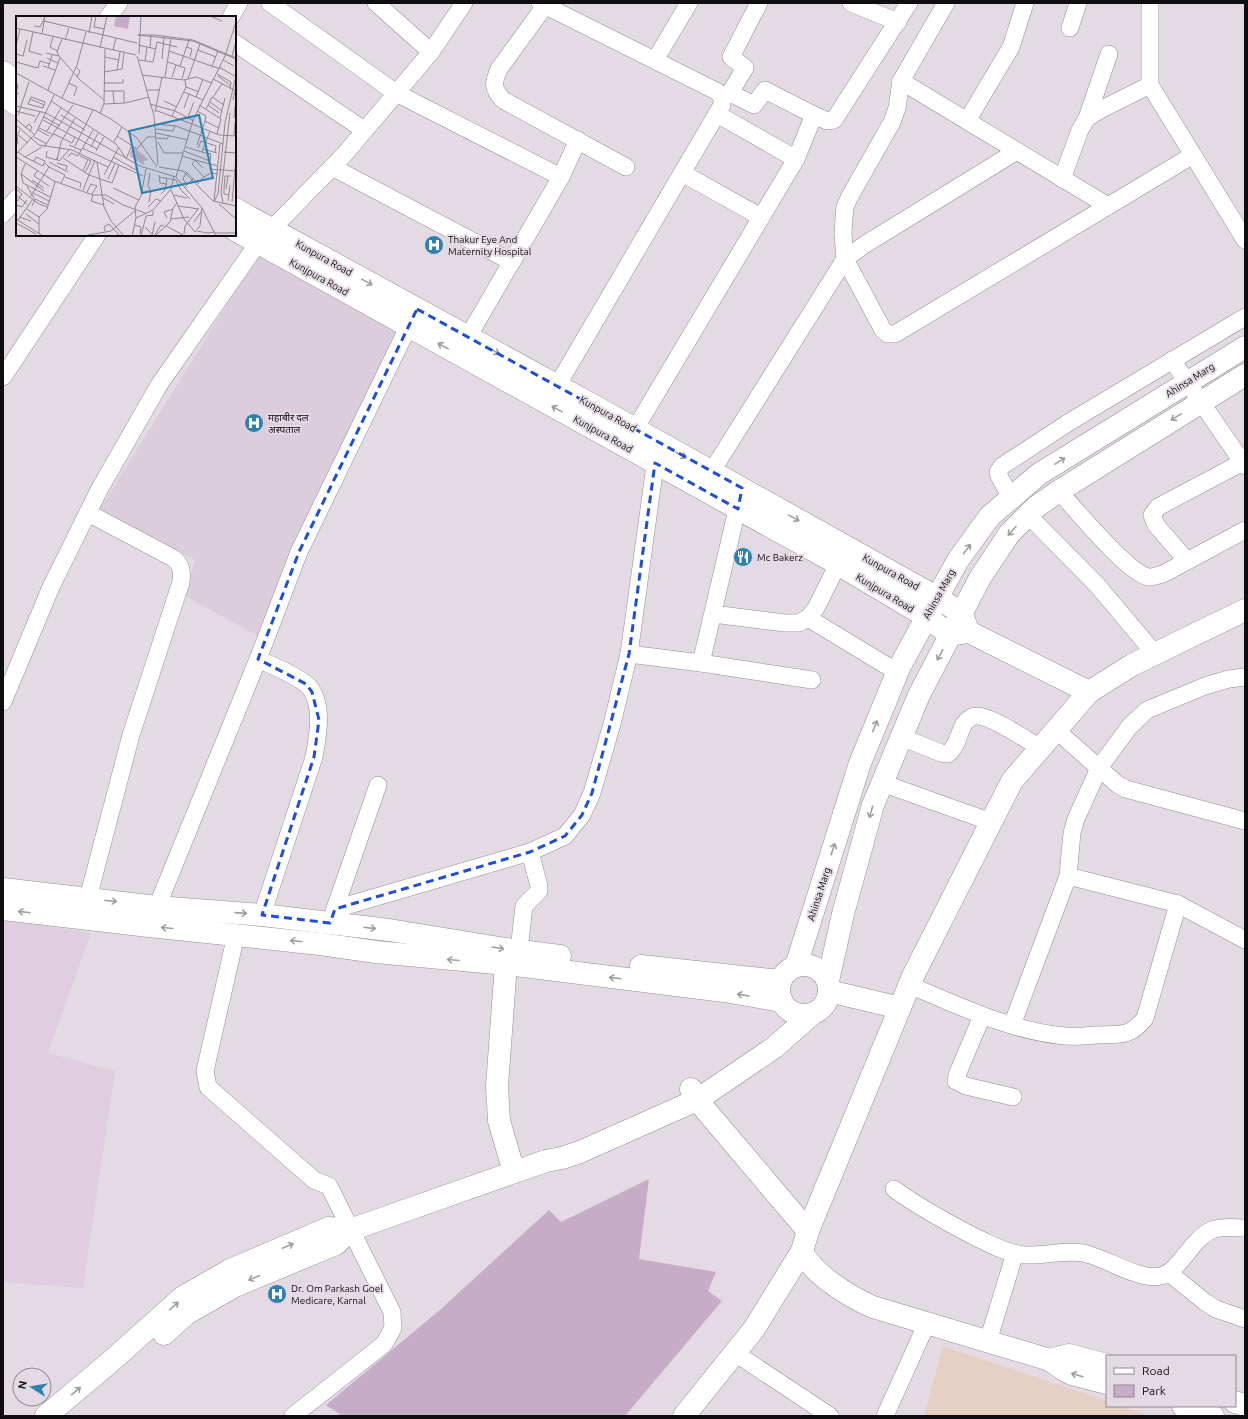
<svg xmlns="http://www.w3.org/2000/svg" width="1248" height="1419" viewBox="0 0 1248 1419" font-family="Ubuntu,'Noto Sans Devanagari',sans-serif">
  <rect width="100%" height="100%" fill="#e4dae4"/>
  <!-- commercial -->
  <path fill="#e6cfc3" d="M943,1346L1107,1401V1406H1121L1150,1416H924Z"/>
  <!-- industrial -->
  <path fill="#decee0" d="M3,920L91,933L48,1053L115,1071L83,1288L3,1282Z"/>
  <!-- built -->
  <path fill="#dccddd" d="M259,253L399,334L281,573L258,636L185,596L195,560L98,512Z"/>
  <!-- green -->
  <path fill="#c7acc8" d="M649,1179L639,1259L716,1272L708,1291L722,1301L625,1416H342L326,1405L441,1309L549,1210L561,1222Z"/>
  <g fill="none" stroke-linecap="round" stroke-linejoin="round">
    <defs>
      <g id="street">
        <path d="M270,3L396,93L561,177"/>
        <path d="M376,3L431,52"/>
        <path d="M540,3L718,92L722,98V105L557,386"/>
        <path d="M547,3L499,69C493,83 492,88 503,100L626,167"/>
        <path d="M851,3L898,22"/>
        <path d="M946,3L901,81L897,108L892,122L850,196L845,207L844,218L843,233L845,259L883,330L888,334H895L1193,155L1245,240"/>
        <path d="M1150,3V85L1193,155"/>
        <path d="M108,17L119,3"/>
        <path d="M231,17L239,3"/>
        <path d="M1070,28L1078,3"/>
        <path d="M235,43L364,130"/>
        <path d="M655,60L689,3"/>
        <path d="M901,81L1108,206"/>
        <path d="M730,93L754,105L765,90L814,115"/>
        <path d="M722,98L730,93L745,68L731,57L759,3"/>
        <path d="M717,114L796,159"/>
        <path d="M1087,118L1109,54"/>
        <path d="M967,121L1011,47L1025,3"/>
        <path d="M332,167L512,262"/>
        <path d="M682,173L761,217"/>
        <path d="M1062,179L1080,130L1087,118L1100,110L1150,85"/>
        <path d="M3,214L17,198"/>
        <path d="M468,337L561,177L578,140"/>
        <path d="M1172,360L1245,466"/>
        <path d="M3,377L97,235"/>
        <path d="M629,439L796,159L814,115L827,121L834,120L909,3"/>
        <path d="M705,482L845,259L864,245L1017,151"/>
        <path d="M1059,491C1075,509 1127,572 1148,577C1152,578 1158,575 1163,574L1245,530"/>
        <path d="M1011,498L999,476L998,472L1002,466L1071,421L1245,317"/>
        <path d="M88,513L173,558C182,565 182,571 181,582L131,735L88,898"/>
        <path d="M1028,515L1097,585L1155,654"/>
        <path d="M1187,561L1156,525L1152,515L1158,507L1243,462"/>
        <path d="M713,614L785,623H799L808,618L816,608L838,564"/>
        <path d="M808,618L897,672"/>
        <path d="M629,654L701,663L812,680"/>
        <path d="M258,659C273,666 291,673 305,683C325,699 318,736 314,757L262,915"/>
        <path d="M701,663L740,497"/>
        <path d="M3,702L51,587L99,490L159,385L258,243L343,156L431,52L464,3"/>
        <path d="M1056,730L1117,784L1126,789L1245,821"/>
        <path d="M901,737L941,753L948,754C958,745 958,735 964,724C967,720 971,716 976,716C990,715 1027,740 1040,748"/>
        <path d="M882,783L991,822"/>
        <path d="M1068,876L1178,904L1245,940"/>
        <path d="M157,907L258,659L299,552L414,315"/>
        <path d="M335,909L530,852L565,836L582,815L592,793L612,724L629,654L657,451"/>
        <path d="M332,917L378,785"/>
        <path d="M236,935L205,1071L208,1087L314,1180L329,1186L392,1312L393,1328L384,1344L293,1416"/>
        <path d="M519,950L524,906L539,891V886L530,852"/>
        <path d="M909,985C960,1006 1010,1031 1065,1036C1075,1037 1086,1036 1096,1035C1119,1034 1130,1038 1145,1018L1178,904"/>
        <path d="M982,1016L957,1075L956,1081L966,1086L1013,1097"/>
        <path d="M1012,1025L1068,876L1072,833L1076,819L1099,768L1129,727L1147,710L1205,686L1229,679L1245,677"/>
        <path d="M894,1189C920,1208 948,1223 977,1238C993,1245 1007,1254 1025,1255C1044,1256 1064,1250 1083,1253C1105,1257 1139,1281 1161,1276C1180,1271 1192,1238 1212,1230C1222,1226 1234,1228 1245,1228"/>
        <path d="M1169,1273L1205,1302L1216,1309L1245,1319"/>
        <path d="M988,1341L1015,1253"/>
        <path d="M735,1353L830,1416"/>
        <path d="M885,1416L927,1323"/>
      </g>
      <g id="secondary">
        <path d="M3,72L17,82"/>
        <path d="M3,95L17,105"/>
        <path d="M235,209L596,407L938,598L961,613L969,632"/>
        <path d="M235,230L838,564L927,617L950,635L968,632"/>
        <path d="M969,632L1089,692"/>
        <path d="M829,991L900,1008"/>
        <path d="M691,1089L697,1100L808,1231"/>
        <path d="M802,1251C812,1274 850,1297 873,1307L1050,1360L1064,1370L1072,1374L1107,1383"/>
        <path d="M1050,1360L1069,1355L1107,1365"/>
        <path d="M1235,1402L1245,1405"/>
        <path d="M1183,1406L1213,1416"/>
        <path d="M684,1416L754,1329L802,1251L808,1231L913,976L1012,781L1089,692L1132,665L1245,610"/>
      </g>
      <g id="primary">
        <path d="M3,889L157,907L262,915L389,930L506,949L560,956"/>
        <path d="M3,909L149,926L320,944L376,952L506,964L724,991L782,1001"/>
        <path d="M506,964L497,1086L499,1121L514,1172"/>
        <path d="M641,966L780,981"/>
      </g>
      <g id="highway">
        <circle cx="804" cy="990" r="25"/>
        <path d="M796,966L860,763L900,666L958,560L990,516L1039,474L1245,347"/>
        <path d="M828,981L843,914L873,805L919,695L980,578L1009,534L1036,507L1059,491L1245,375"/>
        <path d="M164,1334L186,1314L235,1286L336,1244L350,1230"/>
        <path d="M46,1416L109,1363L183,1297L230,1270L329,1228L350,1230L546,1161L562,1158L580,1152L697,1100L775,1047L812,1014"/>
      </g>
    </defs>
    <!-- street casing -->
    <use href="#street" stroke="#958c95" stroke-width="18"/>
    <!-- secondary casing -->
    <use href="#secondary" stroke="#958c95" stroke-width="23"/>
    <!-- primary casing -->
    <use href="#primary" stroke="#958c95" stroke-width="23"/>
    <!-- highway casing -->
    <use href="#highway" stroke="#958c95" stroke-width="23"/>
    <!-- street -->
    <use href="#street" stroke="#fff" stroke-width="17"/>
    <!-- secondary -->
    <use href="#secondary" stroke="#fff" stroke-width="22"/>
    <!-- primary -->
    <use href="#primary" stroke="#fff" stroke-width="22"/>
    <!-- highway -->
    <use href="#highway" stroke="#fff" stroke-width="22"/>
  </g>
  <!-- one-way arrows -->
  <defs><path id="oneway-shaft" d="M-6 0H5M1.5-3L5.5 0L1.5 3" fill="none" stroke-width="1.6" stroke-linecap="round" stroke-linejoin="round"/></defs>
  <g stroke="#9f9e9f">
    <use href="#oneway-shaft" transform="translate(367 282) rotate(29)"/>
    <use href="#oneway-shaft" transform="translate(443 346) rotate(-151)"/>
    <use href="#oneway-shaft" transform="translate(494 351) rotate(29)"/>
    <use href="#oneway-shaft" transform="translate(557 409) rotate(-151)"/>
    <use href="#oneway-shaft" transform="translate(1176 417) rotate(148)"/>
    <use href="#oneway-shaft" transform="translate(681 455) rotate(29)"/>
    <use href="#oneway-shaft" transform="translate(1060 461) rotate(-32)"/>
    <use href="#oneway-shaft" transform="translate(794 518) rotate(29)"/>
    <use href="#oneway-shaft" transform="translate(1012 531) rotate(132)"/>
    <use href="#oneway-shaft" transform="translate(967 549) rotate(-54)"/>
    <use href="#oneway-shaft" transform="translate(940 655) rotate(118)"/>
    <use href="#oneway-shaft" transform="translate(875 726) rotate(-68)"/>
    <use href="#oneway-shaft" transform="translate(871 812) rotate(106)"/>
    <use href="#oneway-shaft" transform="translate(833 849) rotate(-72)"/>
    <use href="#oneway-shaft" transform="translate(111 901) rotate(7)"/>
    <use href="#oneway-shaft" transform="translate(24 912) rotate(-173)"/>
    <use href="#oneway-shaft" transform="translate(241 913) rotate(4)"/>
    <use href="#oneway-shaft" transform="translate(167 928) rotate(-175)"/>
    <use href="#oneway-shaft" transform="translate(370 928) rotate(7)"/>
    <use href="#oneway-shaft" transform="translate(296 941) rotate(-173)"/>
    <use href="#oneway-shaft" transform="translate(498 948) rotate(9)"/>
    <use href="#oneway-shaft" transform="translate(453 960) rotate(-175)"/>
    <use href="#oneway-shaft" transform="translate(615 978) rotate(-173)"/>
    <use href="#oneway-shaft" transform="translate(743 995) rotate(-170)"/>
    <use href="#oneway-shaft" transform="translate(288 1246) rotate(-23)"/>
    <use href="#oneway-shaft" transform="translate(254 1278) rotate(158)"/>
    <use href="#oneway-shaft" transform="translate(174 1306) rotate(-42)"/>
    <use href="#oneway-shaft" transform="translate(1077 1375) rotate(-163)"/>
    <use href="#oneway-shaft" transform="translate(76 1391) rotate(-40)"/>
  </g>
  <!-- marked area -->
  <path fill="none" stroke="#1d4ed8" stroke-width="3" stroke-dasharray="8 5" stroke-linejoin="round" d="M417,309L742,488L738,509L655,463L629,654L592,793L582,815L565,836L530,852L335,909L330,923L262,915L314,757L319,720L312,692L306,684L258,659L299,552Z"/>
  <!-- icons -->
  <defs>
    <symbol id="hospital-disc" viewBox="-11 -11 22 22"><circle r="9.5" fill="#2d81b1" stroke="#e4dae4"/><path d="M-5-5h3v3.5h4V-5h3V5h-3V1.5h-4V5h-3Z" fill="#fff"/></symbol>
    <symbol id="restaurant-disc" viewBox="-11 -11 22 22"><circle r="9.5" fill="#2d81b1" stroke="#e4dae4"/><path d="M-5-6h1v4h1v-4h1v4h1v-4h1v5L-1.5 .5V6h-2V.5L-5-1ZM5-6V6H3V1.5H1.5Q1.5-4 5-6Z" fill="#fff"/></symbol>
  </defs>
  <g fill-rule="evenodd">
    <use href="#hospital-disc" x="423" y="234" width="22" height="22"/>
    <use href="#hospital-disc" x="243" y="412" width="22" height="22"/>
    <use href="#restaurant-disc" x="732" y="546" width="22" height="22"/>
    <use href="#hospital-disc" x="266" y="1283" width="22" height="22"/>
  </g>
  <g text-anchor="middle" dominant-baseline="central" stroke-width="4" stroke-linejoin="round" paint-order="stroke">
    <!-- poi labels -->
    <g font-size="10" fill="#100d10" stroke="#e4dae4" text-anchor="start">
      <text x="448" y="239">Thakur Eye And<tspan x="448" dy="12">Maternity Hospital</tspan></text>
      <text x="268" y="417">महाबीर दल<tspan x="268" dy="12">अस्पताल</tspan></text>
      <text x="757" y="557">Mc Bakerz</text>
      <text x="291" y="1288">Dr. Om Parkash Goel<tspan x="291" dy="12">Medicare, Karnal</tspan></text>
    </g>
    <!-- street labels -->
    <g font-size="10" fill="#100d10" stroke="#e4dae4">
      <text transform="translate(324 258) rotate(29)">Kunpura Road</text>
      <text transform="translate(319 277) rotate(29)">Kunjpura Road</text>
      <text transform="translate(1190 380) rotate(-32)">Ahinsa Marg</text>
      <text transform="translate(608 414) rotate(29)">Kunpura Road</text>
      <text transform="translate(603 434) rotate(29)">Kunjpura Road</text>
      <text transform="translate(891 572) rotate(29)">Kunpura Road</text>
      <text transform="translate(885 593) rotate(31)">Kunjpura Road</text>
      <text transform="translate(939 594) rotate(-61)">Ahinsa Marg</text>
      <text transform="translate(819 894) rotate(-72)">Ahinsa Marg</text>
    </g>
  </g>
  <!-- overview -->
  <g transform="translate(16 16)">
    <rect width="220" height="220" fill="#e4dae4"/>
    <path d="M100,0H114L112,13L98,10ZM117,131L129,140L132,144L128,145V149L113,140Z" fill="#c7acc8"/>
    <path fill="none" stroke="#8f888f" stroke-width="1" d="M80,0L78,11L88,13M194,0L206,5M28,5L121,27M18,10L24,11L29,1M0,12L120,39M17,16L13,35L26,39M73,17L76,0M26,18L29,0M37,21L34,31L42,35M46,23L41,36L43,40L63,63L88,84M49,24L53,12M122,29L140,33M0,30L4,13M171,31L176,33L174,41M84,32L91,0M134,32L135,19M97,34L100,22M182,34L200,41M153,35L204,53M30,37L43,40M0,38L7,40L11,24M123,38L125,0M121,40L138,100L142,149M216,40L220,25M89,41L103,44M31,42L42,47M220,42L177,24L139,19H122L177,25L220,43M146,43L148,21M123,44L137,46L141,26L161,31M207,44L218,50M129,45L131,31M0,46L22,52L24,45L34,48M152,46L169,52L166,63M27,50L39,54M164,50L173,24M196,50L202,35M60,51L64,55L61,61M203,51L220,61M32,52L36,39M101,54L104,36M88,56L106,53L108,37M0,57L53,86L78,94L95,103L121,122L141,151M201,58L215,66L214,73M126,59L168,64L180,61L196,67M202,60L215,70M149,61L155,22M156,61L160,49M172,63L184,28M197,63L218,74M52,67L61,71L58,80M88,67H107V63M0,68L2,69L0,77L3,78M170,71L183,76M32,74L44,42M130,74H143M88,75H108V86M97,75L98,87M168,76L187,84M15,81L29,86L27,92L12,88ZM180,81L187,63M197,81L206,68M46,82L61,49L70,16M14,83L28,89M217,84L220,70M35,85L100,128L109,141M148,85L161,91M194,86L206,95M88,88L109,87L133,81M134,88L159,95L178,105M183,89L205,103L201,118M192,89L203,97M0,90L30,97L124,150L160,161L186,192L200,220M168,92L173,78M190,93L196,81L208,89M139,94L176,108M0,95L19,100M181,95L190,100L189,105L203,112M139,96L146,61M84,98L88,87L89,33M2,99L13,66M45,99L69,114M156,100L170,71L169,64M28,101L44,110M172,101L178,86M204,102L209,82M218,102L219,90M0,103L19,119M27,104L81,133M18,107L24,96M138,108L160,110L207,128M176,108L203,119L220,120M0,109L23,129L56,134L81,146L88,191L95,205L108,220M9,112L13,108L16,111L14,115M23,112L38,119M140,113L157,115L159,109M22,114L33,120M31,115L45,92M140,117L172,124M38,118L56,127L59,121M2,119L12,127M101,120L121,133L131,121H139M218,120L219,106M18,121L31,128M141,122L151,123L153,119M98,126L106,111M142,126L148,137H167M2,128L1,119L4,114M53,129L65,134M181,129L189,105M59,130L77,94M28,131L57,89M75,131L82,117M170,131L186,136L194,115M66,132L127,160M182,132L185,125L200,130L199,136M187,133L201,137M31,135L30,141L41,144L45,126L59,102M80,135L88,121M168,135L194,145L195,138L186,136M2,136L9,141L27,150L29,145L20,141L18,146M208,136L220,137M0,138L20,117L38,79M64,140L75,145L69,157M166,140L179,144L187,152M0,141L38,165L77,179H90L107,189L129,197M9,141L26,131M52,141L55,137L62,140L77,114M97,141L122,155M40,142L43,145L53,134M47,142L73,159L96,167L103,149M110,143L116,129M33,146L52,156M81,146L92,151M41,147L51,150L50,154M9,148L5,158L7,167L34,181M33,151L49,159L45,167M143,151L167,155L197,185L220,190M193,153L220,155M21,155L18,160L33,170M67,155L72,143M169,155L183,168M170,157L167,163L171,169M5,158L28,175M88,159L103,131M143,159L144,167L151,168M49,161L65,167L64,172M143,161L160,164L165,174L174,183M160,161L177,104L209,40L220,6M188,161L195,157L202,158M92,163L99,147M16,164L28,172M181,167L188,161L176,148L179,144L202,150M0,170L21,187L31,191M11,170L19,184L16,190M97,172L123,184M168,172L177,163M0,173L6,178L0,187M210,173L212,160M67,174L79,144M155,174L168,203L179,216L184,210L186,192M71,176L75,168L81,170L76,178M17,177L33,185M145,178L149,174L151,162M0,179L11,188M77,179L75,185L88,189M158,179L171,182M213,179L208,178V173L209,160H215M14,181L33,151L29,147M87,182L98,188M19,183L32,189M198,185L204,128M212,185L214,169M133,186L135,175L132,170L134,157M198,186L202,178L209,107L220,60M216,186L220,142M207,187L205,176L214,97M203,188L220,203M0,189L6,191L11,184M162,190L183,193M132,191L140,183L145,185M11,193L23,201M10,198L23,208M3,201L15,205M120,202L137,194L155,173L158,160M151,202L148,196L157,193M0,203L27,220M155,203L173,201M2,204L17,183M178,206L185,196M0,207L20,218M119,209L125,211L124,218M150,210L167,219M129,211L138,220L145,209L148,210M89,215L88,211L93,208L104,220M181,215L191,217L199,216M199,217H220M23,218V201L31,193L39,166M168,218L169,210L182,193M72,219L95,215L120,194M136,219L139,206M116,220L120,202L119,191L125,180L130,153M125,220L130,200L137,199V195M139,220L154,206L157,192L161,187"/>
    <path fill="#2d81b1" fill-opacity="0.15" stroke="#2d81b1" stroke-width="2" d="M183,99L197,162L126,177L113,115Z"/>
    <rect width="220" height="220" fill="none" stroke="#100d10" stroke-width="2"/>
  </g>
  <!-- border -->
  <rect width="1248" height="1419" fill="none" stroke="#100d10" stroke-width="8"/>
  <!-- legend -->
  <rect x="1106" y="1355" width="130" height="52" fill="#e4dae4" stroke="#8f888f"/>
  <rect x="1114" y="1368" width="20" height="6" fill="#ffffff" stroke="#8f888f"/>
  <text x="1142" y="1375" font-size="12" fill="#100d10">Road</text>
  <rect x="1114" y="1385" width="20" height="12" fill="#c7acc8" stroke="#8f888f"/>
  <text x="1142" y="1395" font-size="12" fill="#100d10">Park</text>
  <!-- north arrow -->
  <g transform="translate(32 1387) rotate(282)"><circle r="19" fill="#e4dae4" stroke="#8f888f"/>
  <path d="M0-3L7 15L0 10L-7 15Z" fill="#2d81b1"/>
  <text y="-6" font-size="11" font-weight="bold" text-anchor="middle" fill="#100d10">N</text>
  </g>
</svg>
